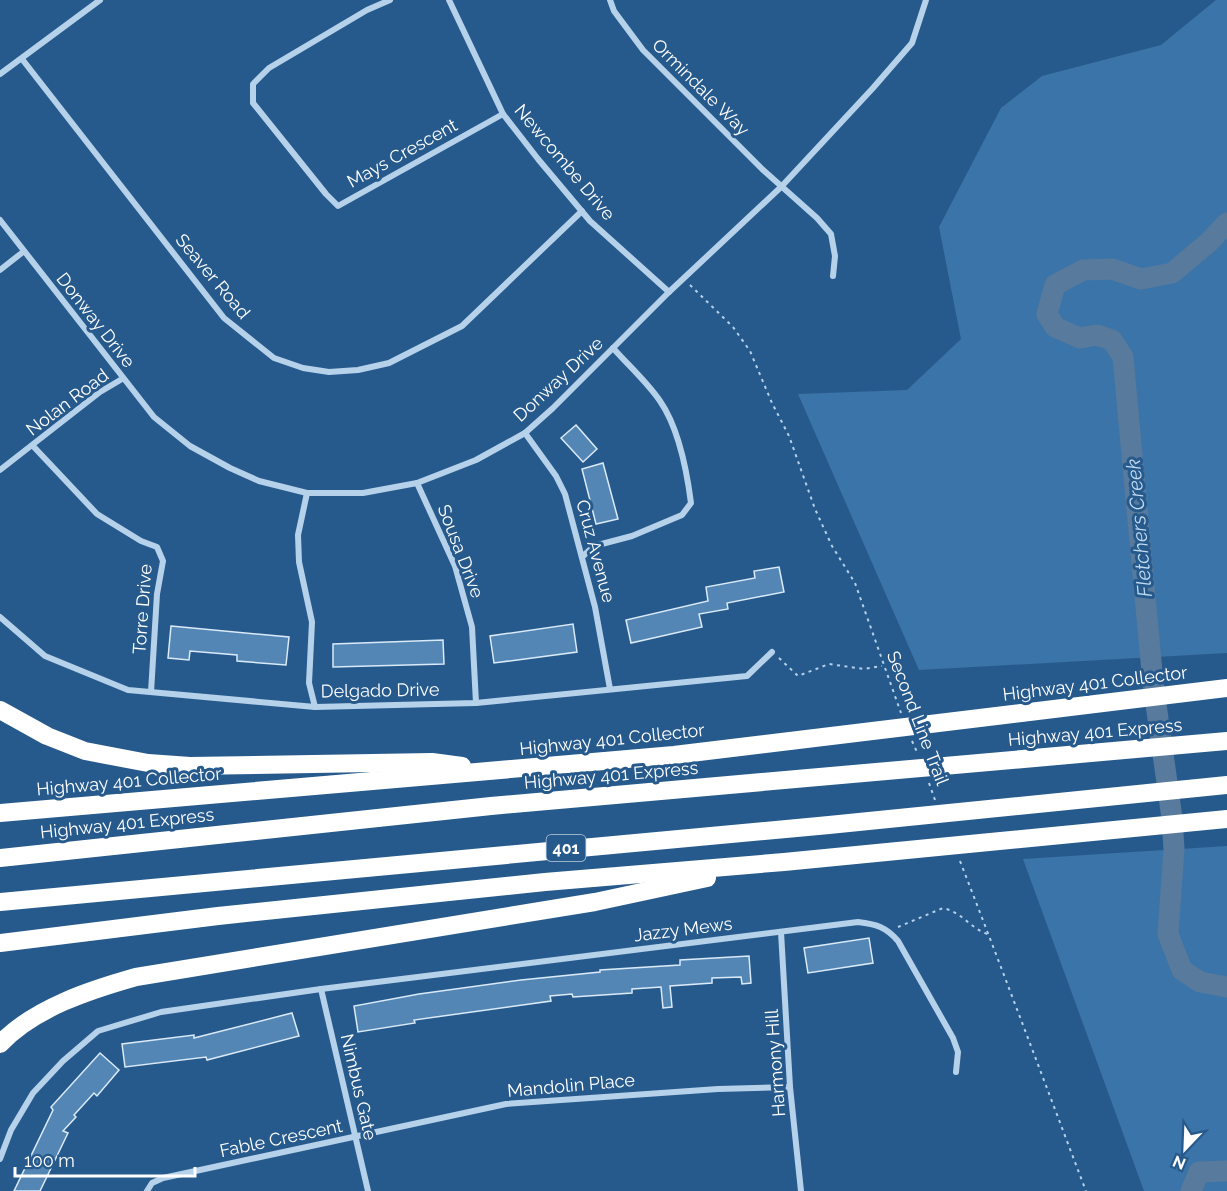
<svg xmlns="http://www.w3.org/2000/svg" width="1227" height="1191" viewBox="0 0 1227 1191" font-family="Raleway,sans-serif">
  <rect width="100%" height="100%" fill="#275a8c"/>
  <!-- green -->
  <g fill="#3b74a8">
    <path d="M1216,0H1227V653L919,670L798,394L907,390L961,339L939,227L1001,108L1042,76L1161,45Z"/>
    <path d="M1227,846V1191H1144L1023,859Z"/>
  </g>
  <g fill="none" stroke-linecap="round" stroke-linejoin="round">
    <!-- river -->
    <g stroke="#587a9c" stroke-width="21">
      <path d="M1227,223L1209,242L1172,273L1141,279L1112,269L1083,270L1055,285L1047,314L1055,327L1080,338L1097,335L1112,340L1123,357L1153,683L1172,818L1174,849L1168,934L1182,970L1200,982L1227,987"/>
      <path d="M1191,1191L1199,1172L1227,1171"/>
    </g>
  </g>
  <!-- building -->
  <g fill="#5386b4" stroke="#daeaf8" stroke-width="1.5">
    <path d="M576,425L597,449L583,462L561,438Z"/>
    <path d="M603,463L618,519L596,524L582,469Z"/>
    <path d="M779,567L784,592L727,603L728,609L699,614L702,627L631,643L626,620L708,601L706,587L755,578L754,571Z"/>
    <path d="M573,624L577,652L494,663L490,636Z"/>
    <path d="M171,626L289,637L286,665L237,661V655L190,651L189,660L168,658Z"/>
    <path d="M443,640L444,664L333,667V644Z"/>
    <path d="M869,938L873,963L808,973L804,948Z"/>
    <path d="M749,956L751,983L742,984L741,977L712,978V983L670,986L672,1007L663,1008L661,987L632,989V993L573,997L572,994L550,996L551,1001L414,1020L415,1023L358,1032L354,1006L419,994L521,980L600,972V970L680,965V960Z"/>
    <path d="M292,1013L299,1036L207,1060L206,1057L125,1067L122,1044L194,1035V1038Z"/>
    <path d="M100,1053L119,1070L97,1096L94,1093L74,1115L76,1117L63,1131L68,1133L40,1191H14L53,1110L51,1107Z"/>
  </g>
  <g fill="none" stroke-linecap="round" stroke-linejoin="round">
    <!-- path -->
    <g stroke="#b6d1ea" stroke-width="2" stroke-dasharray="3 4.5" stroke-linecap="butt">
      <path d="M690,285L733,327L750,351L772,403L789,436L815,509L832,546L855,583L901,713"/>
      <path d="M779,658L798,676L829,664L864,669L882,666"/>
      <path d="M912,741L917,752"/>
      <path d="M929,783L935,800"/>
      <path d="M960,861C1003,971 1044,1081 1086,1191"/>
      <path d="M898,927L943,908C962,912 972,930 990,935"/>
    </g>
    <!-- minor -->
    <g stroke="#b6d1ea" stroke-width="6">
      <path d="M390,0L367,10L269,68L253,84V103L326,194L338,206L503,114"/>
      <path d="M449,0L503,114L538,159L590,221L669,292"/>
      <path d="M610,0L614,11L643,50L762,169L817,218L831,234L835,256L833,276"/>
      <path d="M22,59L224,318L274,358L303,368L329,372L358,370L389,363L462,326L582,211"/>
      <path d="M0,74L100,0"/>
      <path d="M0,220L154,417L190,446L230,468L259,481L307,493H363L417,483L476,460L525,433L553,408L669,292L781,187L873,88L912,43L926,0"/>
      <path d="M0,270L23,252"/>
      <path d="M525,433L556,476L565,494L595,607L610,689"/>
      <path d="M33,446L97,514L141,541L157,547L163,561L157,594L151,692"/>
      <path d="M0,470L100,392L122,379"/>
      <path d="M417,483L455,566L472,627L476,703"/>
      <path d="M307,493L298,535L299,562L312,622L309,683L315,707"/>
      <path d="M582,557L594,546L632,536L682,515L691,503C687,472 678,427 660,401C647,382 628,365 613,348"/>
      <path d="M0,617L45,656L128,690L315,707L476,703L747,676L772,652"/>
      <path d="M781,932L790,1087L801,1191"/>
      <path d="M321,989L368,1191"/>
      <path d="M0,1159L11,1130L33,1093L63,1061L98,1031L161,1012L321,989L858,922C876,924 886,927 898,941L953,1038L958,1052L956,1072"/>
      <path d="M147,1191L152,1183L163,1178L506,1104L718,1089L790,1087"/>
    </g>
    <!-- motorway -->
    <g stroke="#fff" stroke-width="18">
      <path d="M0,710L47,736L85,751L148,763L190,766L432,762L462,766"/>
      <path d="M0,813L674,755L1227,688"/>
      <path d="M0,858L491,806L1227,741"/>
      <path d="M0,902L829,825L1227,785"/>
      <path d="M0,943L218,916L545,882L784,862L1227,819"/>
      <path d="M0,1044C34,1008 90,990 136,977L595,902L707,878"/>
    </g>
  </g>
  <g text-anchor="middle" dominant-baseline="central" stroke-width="6" stroke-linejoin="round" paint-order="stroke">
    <!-- shield labels -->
    <rect fill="#275a8c" stroke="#becedc" stroke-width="1.5" x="546.5" y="835" width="39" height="26" rx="4.5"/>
    <g font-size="16" font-weight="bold" fill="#fff">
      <text x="566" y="848">401</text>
    </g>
    <!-- street labels -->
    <g font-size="18" fill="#fff" stroke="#275a8c">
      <text transform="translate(701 87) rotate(45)">Ormindale Way</text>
      <text transform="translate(402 153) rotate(-29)">Mays Crescent</text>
      <text transform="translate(565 162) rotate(50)">Newcombe Drive</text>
      <text transform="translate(213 276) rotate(50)">Seaver Road</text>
      <text transform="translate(96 320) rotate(52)">Donway Drive</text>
      <text transform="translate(558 379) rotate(-43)">Donway Drive</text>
      <text transform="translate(67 402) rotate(-37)">Nolan Road</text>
      <text transform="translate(461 551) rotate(69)">Sousa Drive</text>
      <text transform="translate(596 551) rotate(75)">Cruz Avenue</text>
      <text transform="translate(142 609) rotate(-86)">Torre Drive</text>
      <text transform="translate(1095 683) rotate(-7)">Highway 401 Collector</text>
      <text transform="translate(380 690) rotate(-1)">Delgado Drive</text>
      <text transform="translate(918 718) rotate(69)">Second Line Trail</text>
      <text transform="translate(1095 732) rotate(-5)">Highway 401 Express</text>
      <text transform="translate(612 739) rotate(-6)">Highway 401 Collector</text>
      <text transform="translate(611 775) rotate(-5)">Highway 401 Express</text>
      <text transform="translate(129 781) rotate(-5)">Highway 401 Collector</text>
      <text transform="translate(127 823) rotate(-6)">Highway 401 Express</text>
      <text transform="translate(683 929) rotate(-7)">Jazzy Mews</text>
      <text transform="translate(775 1063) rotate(-94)">Harmony Hill</text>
      <text transform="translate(571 1085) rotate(-5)">Mandolin Place</text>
      <text transform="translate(359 1087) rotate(77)">Nimbus Gate</text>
      <text transform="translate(281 1138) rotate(-12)">Fable Crescent</text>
    </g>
    <!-- water labels -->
    <g font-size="20" font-style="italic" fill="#c2dbf1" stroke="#275a8c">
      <text transform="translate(1139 528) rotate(-95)">Fletchers Creek</text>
    </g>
  </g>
  <!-- north arrow -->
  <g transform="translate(1185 1149) rotate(203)" stroke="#275a8c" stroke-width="4.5" paint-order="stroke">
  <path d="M0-4.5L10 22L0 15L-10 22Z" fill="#ffffff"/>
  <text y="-9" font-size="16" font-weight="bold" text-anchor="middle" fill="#ffffff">N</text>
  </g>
  <!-- scale -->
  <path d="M15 1167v9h180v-9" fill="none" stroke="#ffffff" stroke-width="3"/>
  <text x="24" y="1167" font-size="18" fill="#ffffff" stroke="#275a8c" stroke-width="4.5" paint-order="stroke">100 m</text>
</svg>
